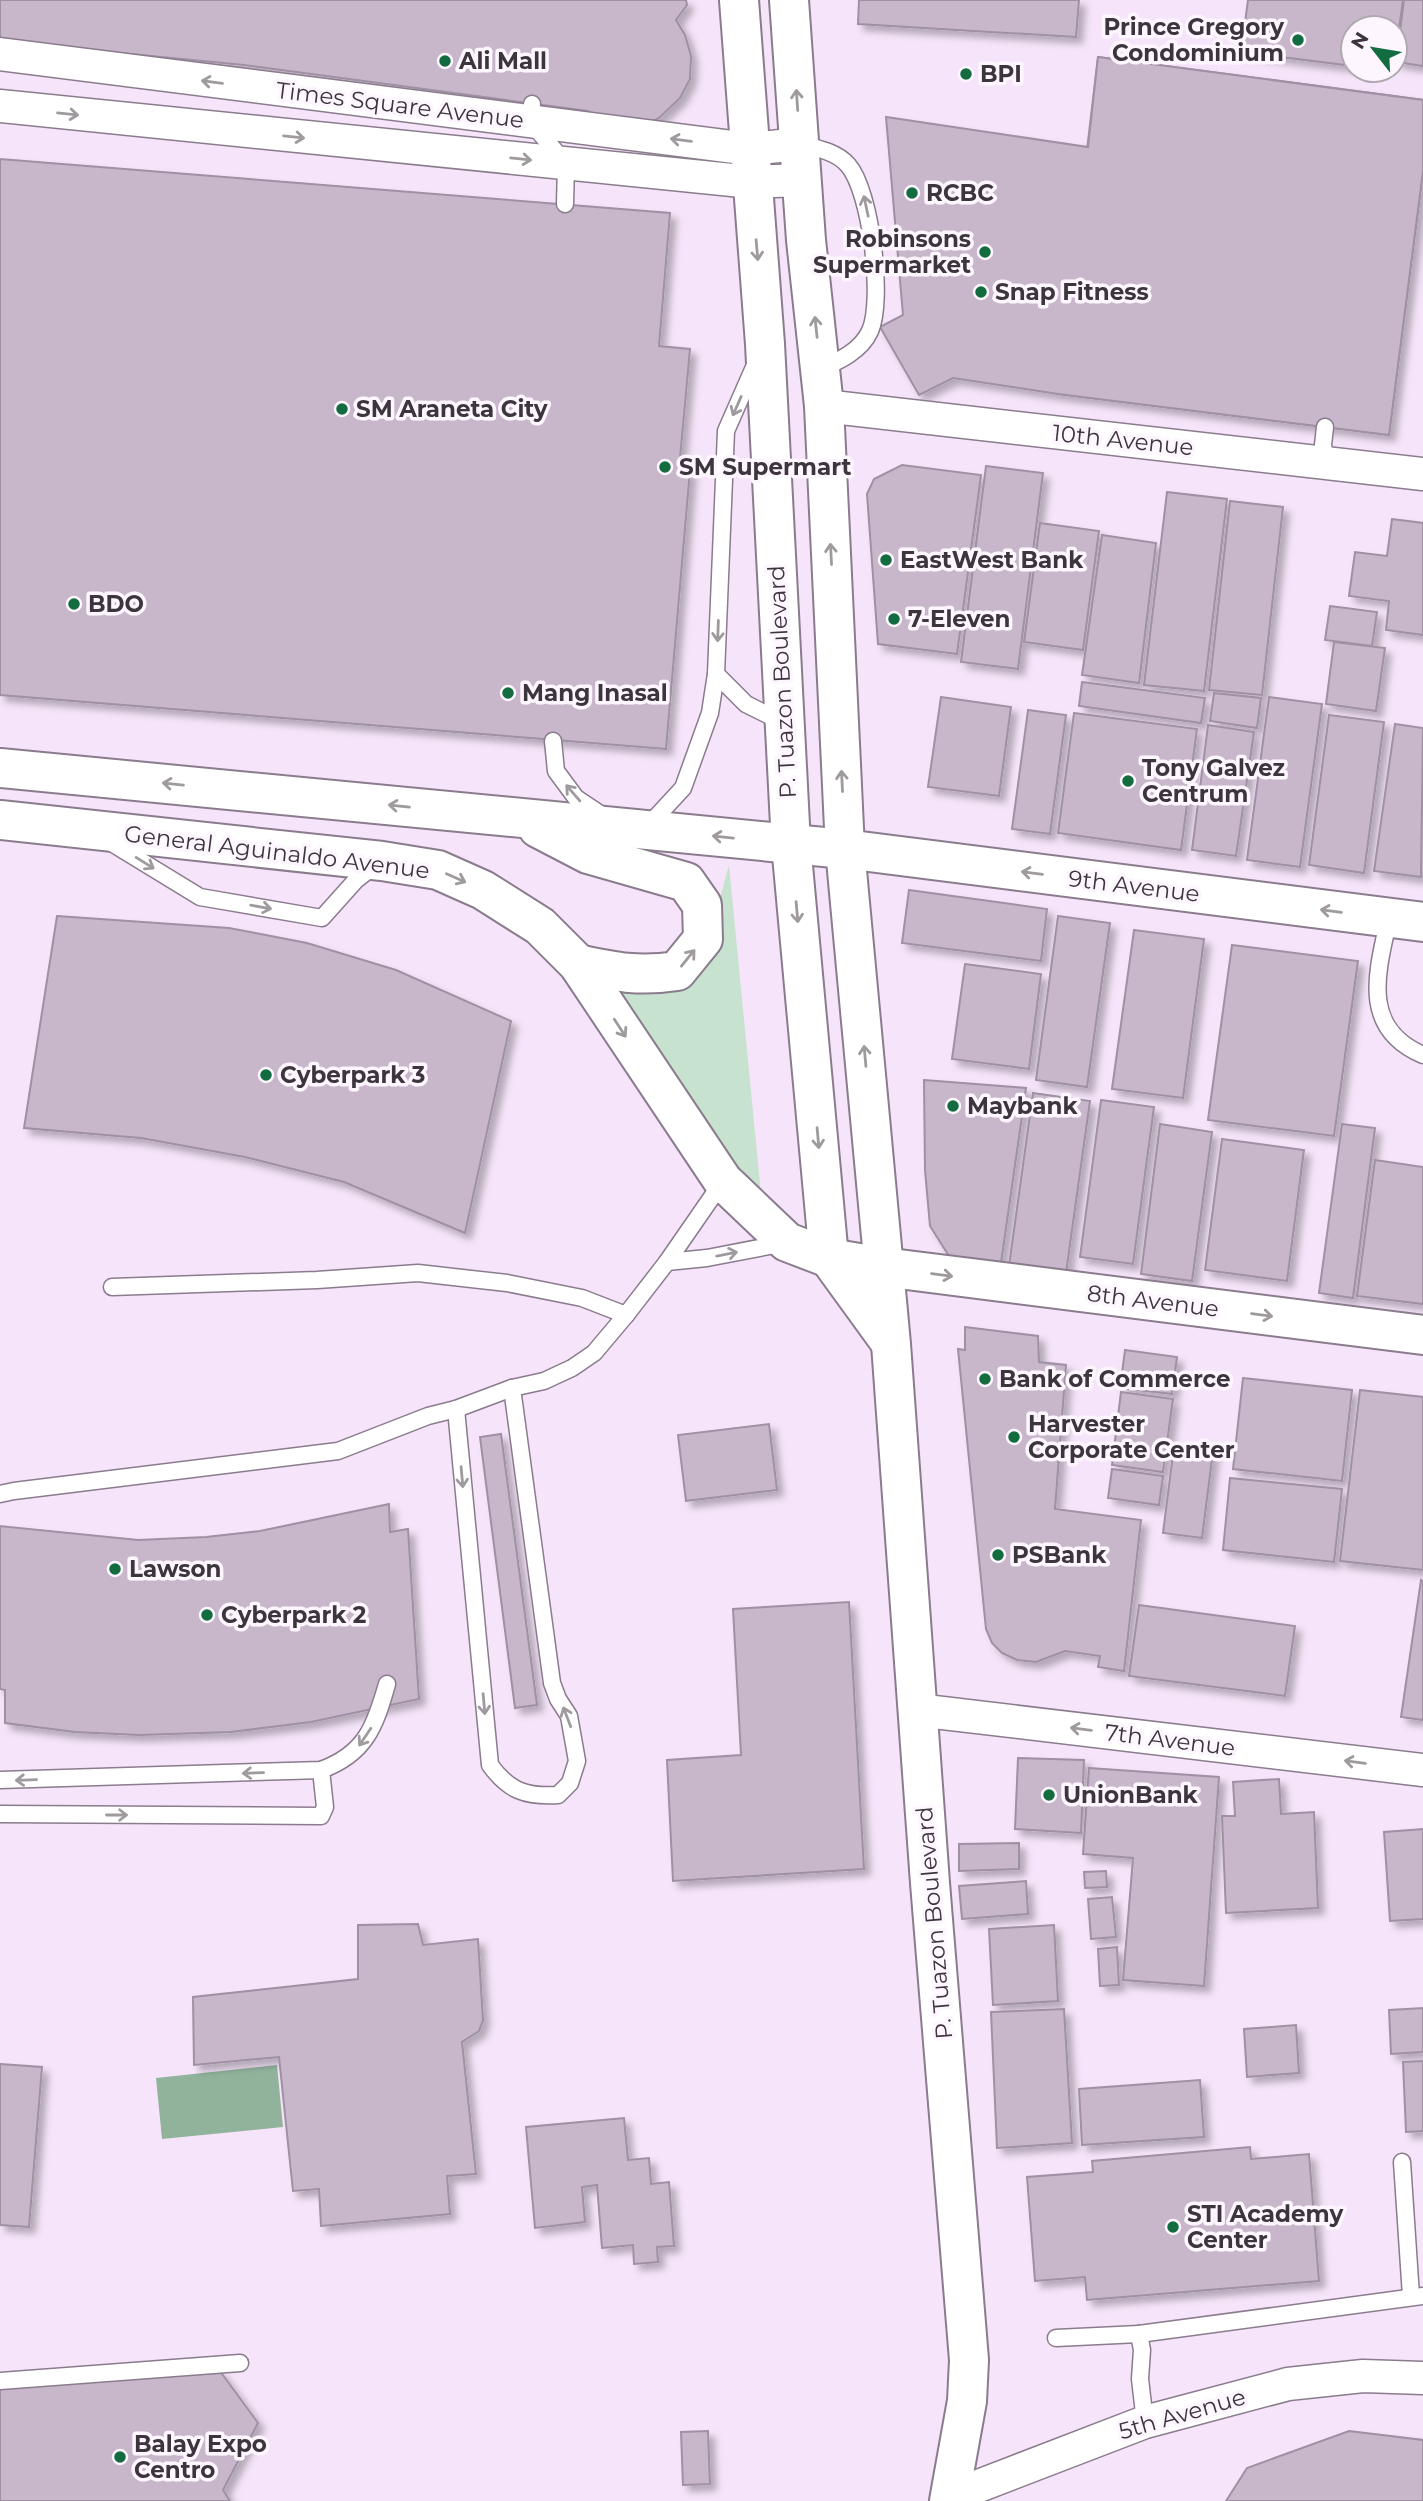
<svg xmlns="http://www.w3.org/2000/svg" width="1423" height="2501" viewBox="0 0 1423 2501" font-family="Montserrat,sans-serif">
  <defs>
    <filter id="shadow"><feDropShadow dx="6" dy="6" stdDeviation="3.5" flood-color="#0004"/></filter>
  </defs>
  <rect width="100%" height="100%" fill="#f6e5fa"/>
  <!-- green -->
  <path fill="#c7e3d0" d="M729,865L761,1194L724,1156L607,986L701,967Z"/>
  <!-- water -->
  <path fill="#91b39c" d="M277,2065L283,2127L162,2139L156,2078Z"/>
  <!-- building -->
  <g fill="#c8b7cb" stroke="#a090a4" stroke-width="2" filter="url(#shadow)">
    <path d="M0,0H686L687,5L676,20L685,35L691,56L690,79L680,98L659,118L651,122H607L588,111L244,65L89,50L0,38Z"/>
    <path d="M859,0H1079L1076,37L858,24Z"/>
    <path d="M1248,0H1403L1395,58V28H1353V66L1241,52Z"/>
    <path d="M1404,0H1423V66L1396,62Z"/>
    <path d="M1098,57L1423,100V171L1389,435L1058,394Z"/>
    <path d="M1098,57L1423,100V171L1389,435L1058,394L953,378L919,395L880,327L903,315L886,117L1088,147Z"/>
    <path d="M0,159L670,213L659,346L690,349L679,469L690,470L666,749L0,695Z"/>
    <path d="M902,465L981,475L957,654L878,644L867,494L874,479Z"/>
    <path d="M986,466L1043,473L1018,669L961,662Z"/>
    <path d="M1167,492L1227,499L1204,691L1144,685Z"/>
    <path d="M1230,501L1283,507L1262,695L1209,690Z"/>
    <path d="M1392,519L1423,523V635L1386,630L1389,601L1349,596L1355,552L1387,556Z"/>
    <path d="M1040,523L1099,531L1083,650L1024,642Z"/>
    <path d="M1102,535L1156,543L1139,683L1082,675Z"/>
    <path d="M1330,606L1377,612L1372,646L1325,640Z"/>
    <path d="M1334,642L1385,648L1376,711L1326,704Z"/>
    <path d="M1082,682L1205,698L1201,723L1079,706Z"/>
    <path d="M1214,693L1261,698L1257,728L1210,721Z"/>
    <path d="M941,697L1011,707L999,796L928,787Z"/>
    <path d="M1269,697L1322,704L1300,867L1247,860Z"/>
    <path d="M1028,710L1066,715L1050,834L1012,829Z"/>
    <path d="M1074,713L1197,729L1181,850L1058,833Z"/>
    <path d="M1329,715L1384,722L1364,873L1309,865Z"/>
    <path d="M1395,724L1423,728L1421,877L1374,871Z"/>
    <path d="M1208,725L1254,732L1236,856L1192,850Z"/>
    <path d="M909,890L1047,909L1041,961L902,943Z"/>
    <path d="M57,916L229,928L307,943L396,970L511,1021L465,1233L344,1182L245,1157L141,1138L24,1128Z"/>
    <path d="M1058,916L1110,923L1087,1087L1036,1080Z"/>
    <path d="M1134,930L1204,939L1183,1098L1112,1089Z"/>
    <path d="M1232,945L1358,961L1334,1136L1208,1120Z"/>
    <path d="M965,964L1041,974L1029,1069L952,1059Z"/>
    <path d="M924,1080L1026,1088L1001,1263L949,1256L930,1226L925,1170Z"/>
    <path d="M1033,1093L1090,1101L1066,1273L1009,1266Z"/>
    <path d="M1101,1100L1154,1107L1133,1264L1080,1257Z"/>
    <path d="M1160,1124L1212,1132L1192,1281L1141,1274Z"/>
    <path d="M1342,1124L1375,1128L1353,1298L1319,1293Z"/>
    <path d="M1222,1139L1304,1150L1287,1281L1205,1270Z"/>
    <path d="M1375,1160L1423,1167V1304L1357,1296Z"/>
    <path d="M965,1327L1038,1336L1039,1362L1066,1365L1055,1509L1141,1520L1124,1671L1098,1667L1100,1656L1065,1651L1036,1662L1017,1660L1002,1653L992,1643L986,1629L958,1349L965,1350Z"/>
    <path d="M1125,1350L1177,1357L1172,1394L1120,1388Z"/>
    <path d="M1243,1378L1352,1390L1342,1481L1233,1469Z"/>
    <path d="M1360,1390L1423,1397V1570L1340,1561Z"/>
    <path d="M1121,1392L1173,1399L1163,1472L1112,1465Z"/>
    <path d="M769,1424L777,1490L686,1501L678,1435Z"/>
    <path d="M501,1434L537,1705L515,1708L480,1437Z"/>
    <path d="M1174,1446L1213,1451L1202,1538L1163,1533Z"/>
    <path d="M1112,1469L1163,1476L1159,1505L1108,1498Z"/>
    <path d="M1230,1478L1342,1489L1334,1562L1223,1550Z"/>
    <path d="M389,1504L390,1532L408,1529L419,1699L311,1722L231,1732L139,1735L75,1732L5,1723V1690L0,1689V1526L138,1540L206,1537L260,1531Z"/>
    <path d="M1421,1580L1423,1581V1720L1401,1717Z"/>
    <path d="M849,1602L864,1869L673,1881L667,1760L741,1755L733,1609Z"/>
    <path d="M1139,1605L1295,1626L1285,1696L1129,1676Z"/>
    <path d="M1018,1758L1084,1760L1081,1833L1015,1829Z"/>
    <path d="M1089,1768L1219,1777L1204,1986L1123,1980L1133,1858L1083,1854Z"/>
    <path d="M1279,1779L1281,1814L1314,1812L1318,1908L1226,1913L1222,1816H1235L1233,1782Z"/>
    <path d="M1423,1829V1919L1390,1921L1384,1832Z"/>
    <path d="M1019,1843V1869L959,1871V1844Z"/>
    <path d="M1106,1871L1107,1887L1085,1888L1084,1872Z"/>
    <path d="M1026,1881L1028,1914L962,1919L959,1886Z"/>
    <path d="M1112,1897L1116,1937L1091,1939L1088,1899Z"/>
    <path d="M418,1924L423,1945L478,1939L483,2020L479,2031L462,2042L476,2174L447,2176L450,2214L321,2226L319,2189L293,2191L279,2057L194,2065L193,1997L358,1979V1925Z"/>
    <path d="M1054,1925L1058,2001L993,2005L989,1929Z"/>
    <path d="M1117,1947L1119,1985L1100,1986L1098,1949Z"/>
    <path d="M1423,2008V2052L1391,2054L1389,2010Z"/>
    <path d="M1064,2009L1072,2143L997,2148L991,2012Z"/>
    <path d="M1296,2025L1299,2073L1247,2077L1244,2029Z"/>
    <path d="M1423,2061V2131L1406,2132L1403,2062Z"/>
    <path d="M0,2064L42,2067L29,2227L0,2225Z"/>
    <path d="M1200,2080L1204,2137L1082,2145L1079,2089Z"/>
    <path d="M624,2118L628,2160L649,2158L651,2184L669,2182L674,2246L657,2247L658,2262L634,2264L633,2245L602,2248L597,2185L582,2187L585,2222L535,2228L526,2127Z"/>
    <path d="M1250,2147L1251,2159L1309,2154L1319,2281L1087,2300L1085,2277L1035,2281L1027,2177L1093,2172L1092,2161Z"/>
    <path d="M220,2371L258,2423L223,2490L230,2501H0V2389Z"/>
    <path d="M708,2431L710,2484L683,2485L681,2432Z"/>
    <path d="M1349,2431L1423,2440V2501H1226L1247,2468Z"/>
  </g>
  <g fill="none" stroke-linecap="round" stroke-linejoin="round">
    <defs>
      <g id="service">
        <path d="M532,104L530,121L566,164L565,204"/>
        <path d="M800,144C817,148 837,152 848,165C871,191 884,300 870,331C861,351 839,361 820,369"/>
        <path d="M1325,427L1323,445L1326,462"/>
        <path d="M716,674L746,704L784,723"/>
        <path d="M553,741L556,771L576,798L603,816"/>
        <path d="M646,828L683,788L710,713L716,674L726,431L755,365"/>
        <path d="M110,842L200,897L322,918L356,880L374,866"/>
        <path d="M1389,918C1377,972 1360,1028 1423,1055"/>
        <path d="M667,1262L707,1258L785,1243"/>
        <path d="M112,1287L317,1280L418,1273L507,1283L582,1298L626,1315"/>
        <path d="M456,1409L490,1765C509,1791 526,1797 558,1795L570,1783L577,1761L569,1716L558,1699L552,1683L512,1388"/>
        <path d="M0,1494L14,1491L338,1451L428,1416L456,1409L512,1388L544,1381L572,1368L594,1353L626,1315L667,1262L723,1181"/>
        <path d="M0,1780L321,1770C365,1754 375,1727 387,1684"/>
        <path d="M0,1814L321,1816L325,1807L321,1770"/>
        <path d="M1402,2162L1411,2296"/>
        <path d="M1056,2338L1139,2334"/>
        <path d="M0,2381L240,2363"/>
        <path d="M1145,2422L1140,2379L1142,2350L1139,2334L1423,2296"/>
      </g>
      <g id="minor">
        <path d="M0,54L749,149L800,144"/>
        <path d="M0,106L752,182L802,180"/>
        <path d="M824,406L1423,474"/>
        <path d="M917,1710L1423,1770"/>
        <path d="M950,2497L1145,2422L1288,2384L1363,2376L1423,2378"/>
      </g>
      <g id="tertiary">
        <path d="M0,768L845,849L1423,922"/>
        <path d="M0,820L382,861L438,870L483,890L540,926L578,964L723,1181L787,1242L829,1258L883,1267L1423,1335"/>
        <path d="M538,828L588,854L686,882L702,905L703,939L677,971C639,977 615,972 578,964"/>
      </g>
      <g id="secondary">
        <path d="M739,0L765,344L791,844L829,1258L890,1342"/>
        <path d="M789,0L806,240L824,406L845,849L891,1344L930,1883L969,2360L967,2401L949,2501"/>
      </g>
    </defs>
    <!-- service casing -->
    <use href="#service" stroke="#8a7b8d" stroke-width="19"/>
    <!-- minor casing -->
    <use href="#minor" stroke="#8a7b8d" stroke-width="35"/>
    <!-- tertiary casing -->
    <use href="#tertiary" stroke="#8a7b8d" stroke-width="42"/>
    <!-- secondary casing -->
    <use href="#secondary" stroke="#8a7b8d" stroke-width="42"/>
    <!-- service -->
    <use href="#service" stroke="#fff" stroke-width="16"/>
    <!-- minor -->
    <use href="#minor" stroke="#fff" stroke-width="32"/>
    <!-- tertiary -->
    <use href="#tertiary" stroke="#fff" stroke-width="38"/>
    <!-- secondary -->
    <use href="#secondary" stroke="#fff" stroke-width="38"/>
  </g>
  <!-- one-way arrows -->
  <defs><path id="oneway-shaft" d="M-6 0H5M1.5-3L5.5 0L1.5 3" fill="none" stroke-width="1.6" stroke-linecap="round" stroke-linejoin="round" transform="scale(1.75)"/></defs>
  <g stroke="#9e9a9e">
    <use href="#oneway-shaft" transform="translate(212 82) rotate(-173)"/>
    <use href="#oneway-shaft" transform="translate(797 100) rotate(-94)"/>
    <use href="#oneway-shaft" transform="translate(68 114) rotate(6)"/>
    <use href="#oneway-shaft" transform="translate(294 137) rotate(6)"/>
    <use href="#oneway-shaft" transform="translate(681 140) rotate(-173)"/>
    <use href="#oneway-shaft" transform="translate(521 159) rotate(6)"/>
    <use href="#oneway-shaft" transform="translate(866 206) rotate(-102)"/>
    <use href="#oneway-shaft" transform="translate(757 250) rotate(85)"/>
    <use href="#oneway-shaft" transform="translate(816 327) rotate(-96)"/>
    <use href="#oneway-shaft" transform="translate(737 406) rotate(114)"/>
    <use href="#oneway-shaft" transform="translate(831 554) rotate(-93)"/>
    <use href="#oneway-shaft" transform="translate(718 631) rotate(92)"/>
    <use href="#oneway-shaft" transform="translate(842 781) rotate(-93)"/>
    <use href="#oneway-shaft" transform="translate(173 784) rotate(-174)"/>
    <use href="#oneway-shaft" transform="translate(573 793) rotate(-131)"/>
    <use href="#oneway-shaft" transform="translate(399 806) rotate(-174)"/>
    <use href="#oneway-shaft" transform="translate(723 837) rotate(-174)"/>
    <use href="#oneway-shaft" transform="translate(145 863) rotate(32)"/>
    <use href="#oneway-shaft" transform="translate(1032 873) rotate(-173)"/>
    <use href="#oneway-shaft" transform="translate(456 878) rotate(24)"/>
    <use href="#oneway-shaft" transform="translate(261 907) rotate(10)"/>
    <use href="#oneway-shaft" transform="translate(1331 911) rotate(-173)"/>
    <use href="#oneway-shaft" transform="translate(797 912) rotate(85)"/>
    <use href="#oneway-shaft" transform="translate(688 958) rotate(-51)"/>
    <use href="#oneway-shaft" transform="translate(620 1028) rotate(57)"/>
    <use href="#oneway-shaft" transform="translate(865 1056) rotate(-95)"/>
    <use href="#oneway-shaft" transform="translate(818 1138) rotate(85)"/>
    <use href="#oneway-shaft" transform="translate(727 1254) rotate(-11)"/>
    <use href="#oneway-shaft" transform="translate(942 1275) rotate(7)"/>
    <use href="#oneway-shaft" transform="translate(1262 1315) rotate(7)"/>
    <use href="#oneway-shaft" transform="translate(462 1477) rotate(85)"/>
    <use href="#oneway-shaft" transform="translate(484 1704) rotate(85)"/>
    <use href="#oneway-shaft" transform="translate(567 1717) rotate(-111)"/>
    <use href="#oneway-shaft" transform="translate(1081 1729) rotate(-173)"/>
    <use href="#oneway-shaft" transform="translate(365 1737) rotate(124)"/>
    <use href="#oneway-shaft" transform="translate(1355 1762) rotate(-173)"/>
    <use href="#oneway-shaft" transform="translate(253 1773) rotate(178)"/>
    <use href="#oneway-shaft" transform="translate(26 1780) rotate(178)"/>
    <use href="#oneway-shaft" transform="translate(117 1815)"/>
  </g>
  <!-- markers -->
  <g fill="#136c3f" stroke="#fdf6fe" stroke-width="2.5">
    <circle cx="1298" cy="40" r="7"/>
    <circle cx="445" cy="61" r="7"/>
    <circle cx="966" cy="74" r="7"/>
    <circle cx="912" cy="193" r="7"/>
    <circle cx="985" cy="252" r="7"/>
    <circle cx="981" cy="292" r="7"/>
    <circle cx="342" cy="409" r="7"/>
    <circle cx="665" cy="467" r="7"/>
    <circle cx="886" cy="560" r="7"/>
    <circle cx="74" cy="604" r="7"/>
    <circle cx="894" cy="619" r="7"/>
    <circle cx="508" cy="693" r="7"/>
    <circle cx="1128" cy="781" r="7"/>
    <circle cx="266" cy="1075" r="7"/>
    <circle cx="953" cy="1106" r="7"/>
    <circle cx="985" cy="1379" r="7"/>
    <circle cx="1014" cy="1437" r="7"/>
    <circle cx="998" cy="1555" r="7"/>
    <circle cx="115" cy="1569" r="7"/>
    <circle cx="207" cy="1615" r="7"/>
    <circle cx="1049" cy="1795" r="7"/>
    <circle cx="1173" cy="2227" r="7"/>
    <circle cx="120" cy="2457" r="7"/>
  </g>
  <g text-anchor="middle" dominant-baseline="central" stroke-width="7" stroke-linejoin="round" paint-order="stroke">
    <!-- poi labels -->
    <g font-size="23" font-weight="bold" fill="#3c353d" stroke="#fdf6fe" text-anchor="start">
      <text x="1284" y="27" text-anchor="end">Prince Gregory<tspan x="1284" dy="26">Condominium</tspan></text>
      <text x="459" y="61">Ali Mall</text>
      <text x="980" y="74">BPI</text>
      <text x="926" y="193">RCBC</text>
      <text x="971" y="239" text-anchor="end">Robinsons<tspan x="971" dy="26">Supermarket</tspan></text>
      <text x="995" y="292">Snap Fitness</text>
      <text x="356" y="409">SM Araneta City</text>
      <text x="679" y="467">SM Supermart</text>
      <text x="900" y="560">EastWest Bank</text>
      <text x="88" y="604">BDO</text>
      <text x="908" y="619">7-Eleven</text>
      <text x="522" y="693">Mang Inasal</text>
      <text x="1142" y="768">Tony Galvez<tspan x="1142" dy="26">Centrum</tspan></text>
      <text x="280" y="1075">Cyberpark 3</text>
      <text x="967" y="1106">Maybank</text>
      <text x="999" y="1379">Bank of Commerce</text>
      <text x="1028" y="1424">Harvester<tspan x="1028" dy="26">Corporate Center</tspan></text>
      <text x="1012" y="1555">PSBank</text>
      <text x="129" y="1569">Lawson</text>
      <text x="221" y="1615">Cyberpark 2</text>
      <text x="1063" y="1795">UnionBank</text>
      <text x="1187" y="2214">STI Academy<tspan x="1187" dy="26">Center</tspan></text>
      <text x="134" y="2444">Balay Expo<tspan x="134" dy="26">Centro</tspan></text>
    </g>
    <!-- street labels -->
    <g font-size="23" fill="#3c353d" stroke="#fdf6fe">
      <text transform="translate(400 105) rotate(7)">Times Square Avenue</text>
      <text transform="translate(1123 440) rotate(6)">10th Avenue</text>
      <text transform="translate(782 682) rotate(-93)">P. Tuazon Boulevard</text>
      <text transform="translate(277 852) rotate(7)">General Aguinaldo Avenue</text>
      <text transform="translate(1134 886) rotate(7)">9th Avenue</text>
      <text transform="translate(1153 1301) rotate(7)">8th Avenue</text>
      <text transform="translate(1170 1740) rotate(7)">7th Avenue</text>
      <text transform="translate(934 1923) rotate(-95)">P. Tuazon Boulevard</text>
      <text transform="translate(1182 2414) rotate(-16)">5th Avenue</text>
    </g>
  </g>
  <!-- north arrow -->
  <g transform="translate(1374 49) rotate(301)"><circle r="33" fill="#fdf6fe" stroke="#b0a9b1" stroke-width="2"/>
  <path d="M0-5L12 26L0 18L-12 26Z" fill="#136c3f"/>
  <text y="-10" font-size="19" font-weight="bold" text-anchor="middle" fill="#3c353d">N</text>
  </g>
</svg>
